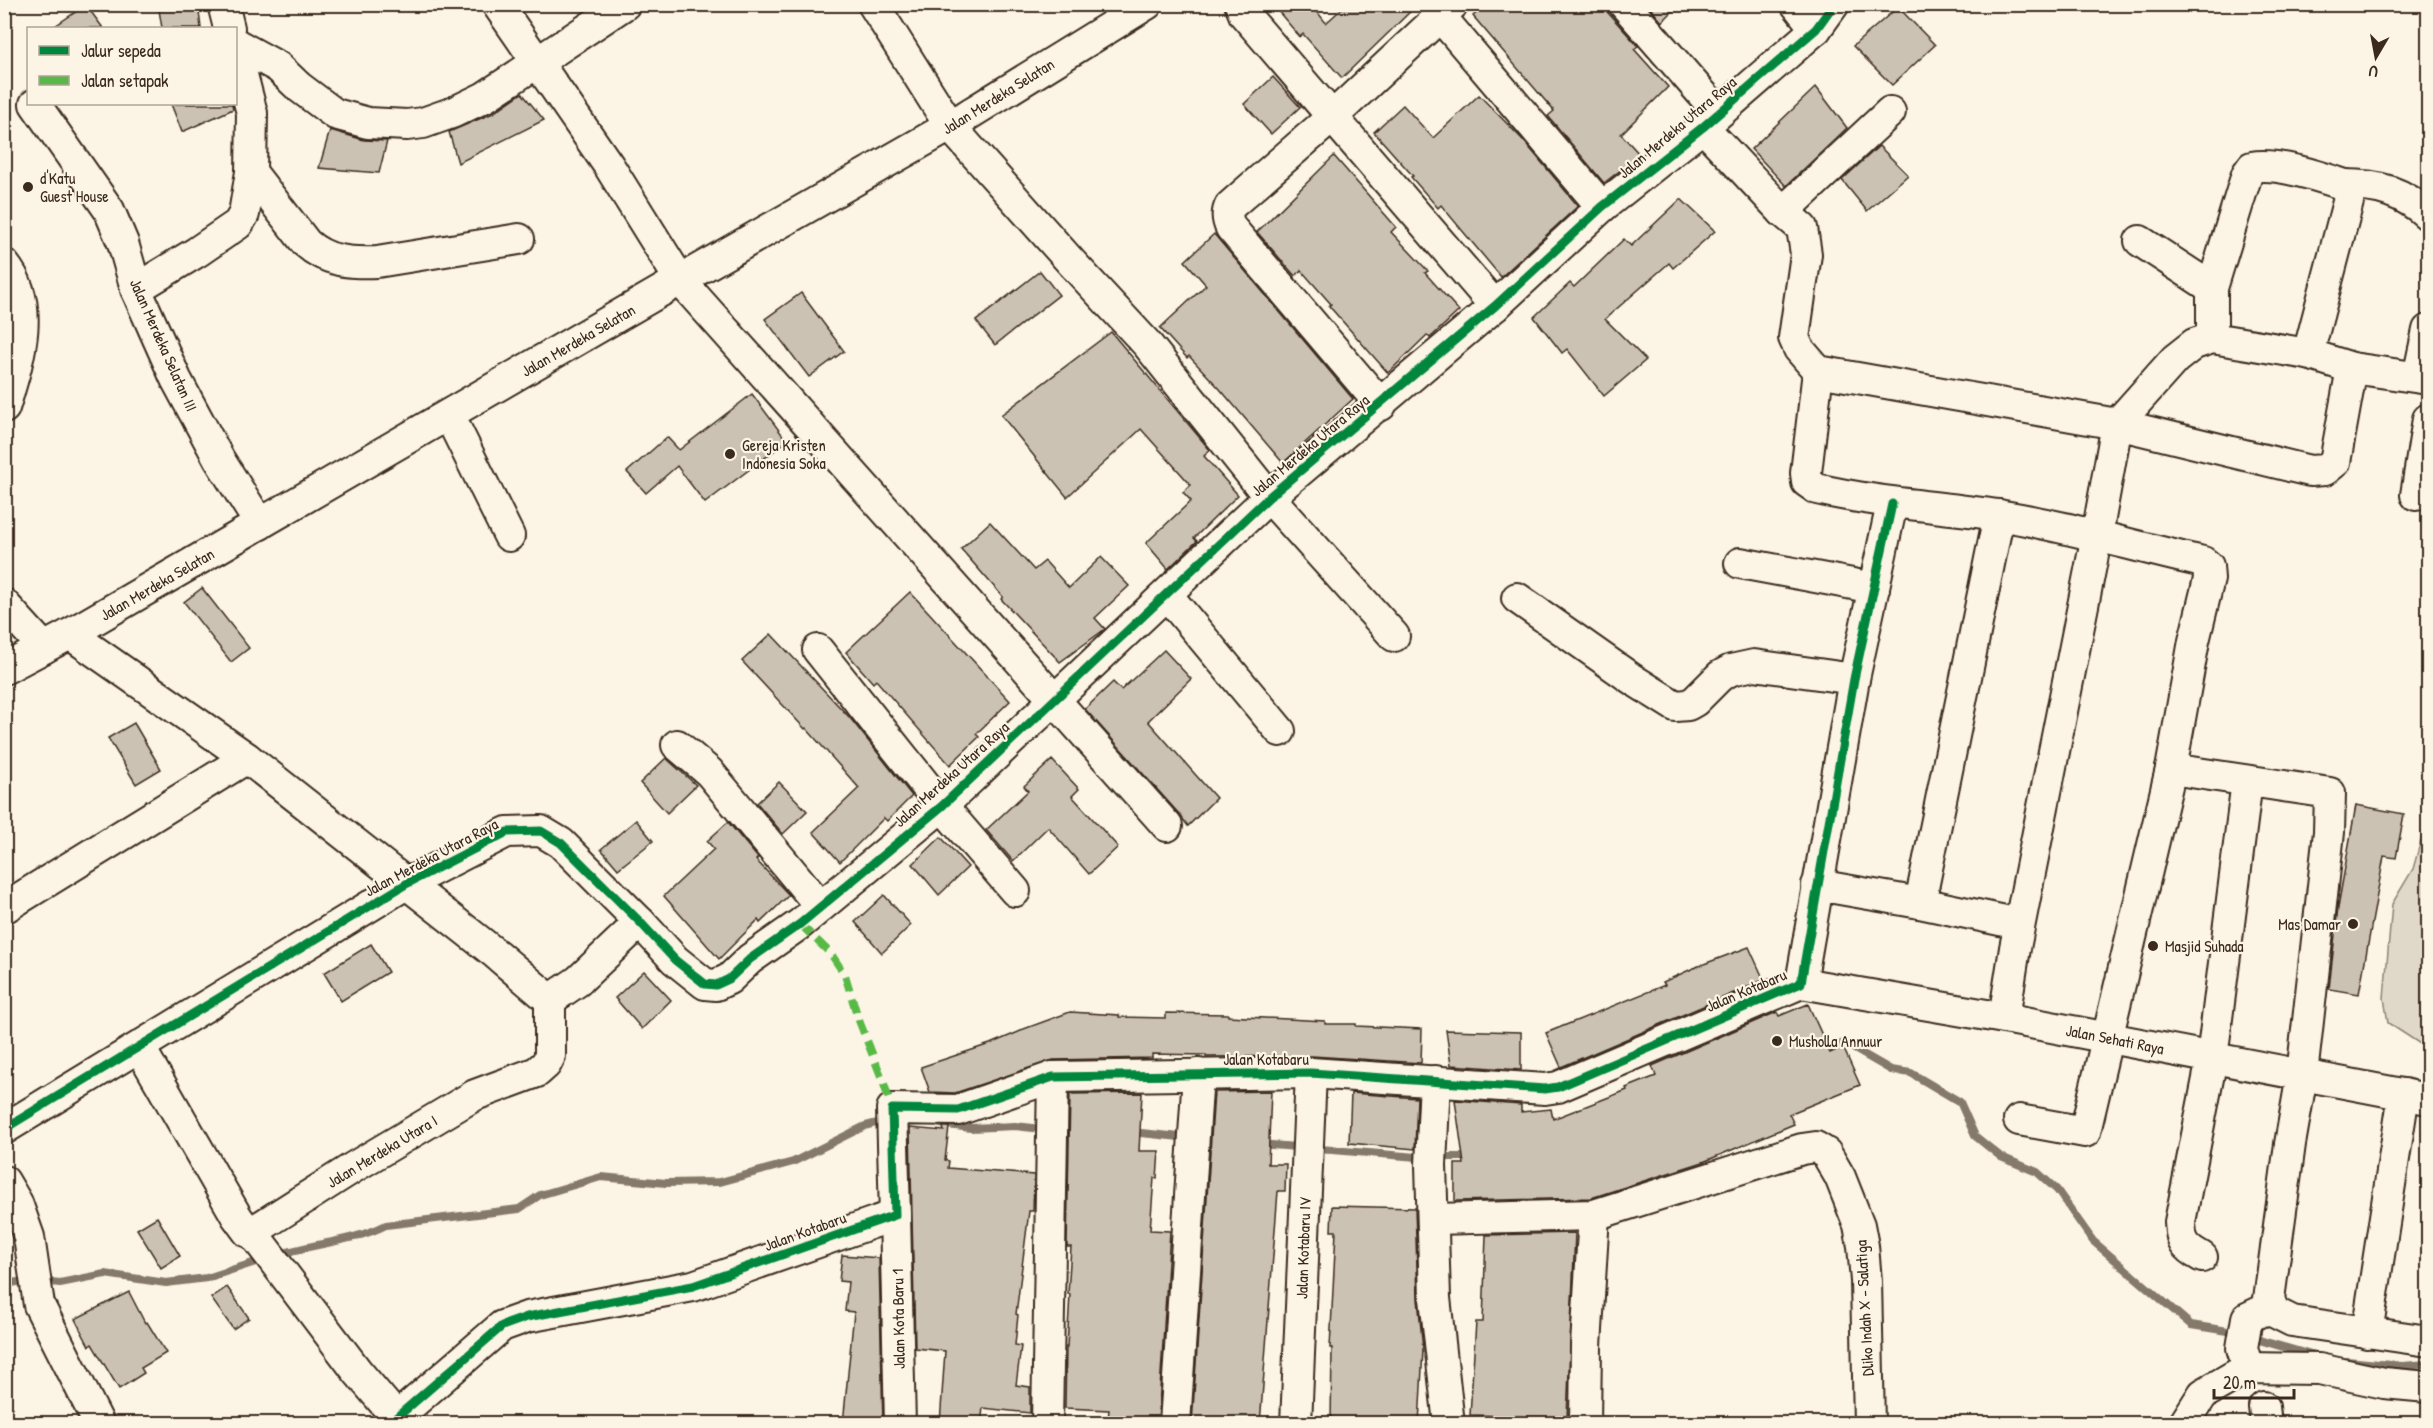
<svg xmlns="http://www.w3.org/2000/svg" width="2433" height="1428" viewBox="0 0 2433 1428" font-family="'Patrick Hand',sans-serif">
  <rect width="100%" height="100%" fill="#fcf5e5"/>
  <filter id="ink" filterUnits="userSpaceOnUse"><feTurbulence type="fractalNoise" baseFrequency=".0167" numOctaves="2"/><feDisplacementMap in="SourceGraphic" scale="12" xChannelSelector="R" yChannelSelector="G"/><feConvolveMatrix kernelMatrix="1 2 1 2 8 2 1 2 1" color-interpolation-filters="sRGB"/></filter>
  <g filter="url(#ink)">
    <!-- green -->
    <path fill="#e0d8c8" stroke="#8e8173" stroke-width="1.5" d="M2428,815V1049L2388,1023L2384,998L2392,904L2413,869Z"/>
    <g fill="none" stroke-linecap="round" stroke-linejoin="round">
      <!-- stream -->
      <g stroke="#85796b" stroke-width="8">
        <path d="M1819,1053L1844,1043L1891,1070L1911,1073L1960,1102L1975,1136L2001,1157L2037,1172L2057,1190L2093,1241L2191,1325L2228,1331L2318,1357"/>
        <path d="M940,1124L971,1128L1015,1126L1079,1133"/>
        <path d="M1131,1132L1190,1138"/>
        <path d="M1259,1144L1417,1157H1474"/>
        <path d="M278,1255C313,1243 353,1242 386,1225L519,1209L540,1195L601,1177L666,1183L720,1182L793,1162L865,1126L888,1120"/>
        <path d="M4,1284L32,1280L60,1283L105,1274L166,1283L207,1278L265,1259"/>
        <path d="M2346,1361L2402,1366L2428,1364"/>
      </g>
    </g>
    <!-- building -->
    <g fill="#ccc2b3" stroke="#3b2a1e" stroke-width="1.5">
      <path d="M158,4H198L201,28H162Z"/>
      <path d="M1272,4H1311L1326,23L1347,4H1418L1342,78L1303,34L1300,37Z"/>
      <path d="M1486,4H1600L1638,46L1634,49L1668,87L1621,134L1640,155L1604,183L1548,116L1554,111L1473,16Z"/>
      <path d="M1647,4H1680L1662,22Z"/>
      <path d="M86,5L103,28H52Z"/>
      <path d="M1898,7L1935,45L1892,85L1853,46Z"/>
      <path d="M1273,77L1300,107L1271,134L1244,104Z"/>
      <path d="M1816,87L1847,128L1786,186L1751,149Z"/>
      <path d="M522,93L544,120L458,163L449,132L493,113Z"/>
      <path d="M1479,95L1523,140L1578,206L1501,277L1441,205L1438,208L1411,177L1413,176L1374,132L1403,105L1433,138Z"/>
      <path d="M171,104H232L233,109L182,132Z"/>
      <path d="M330,130L364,140L387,141L379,173L319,168Z"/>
      <path d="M1879,146L1908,175L1867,211L1842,180Z"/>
      <path d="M1334,156L1396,227L1391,232L1428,271L1425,273L1459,311L1430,338L1427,335L1388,373L1329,306L1331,304L1301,270L1295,276L1257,232Z"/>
      <path d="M1681,199L1715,231L1673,268L1669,263L1605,319L1646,360L1604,396L1567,349L1562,353L1534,317L1570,283L1574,287L1624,239L1631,246Z"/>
      <path d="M1214,234L1353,399L1283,463L1220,389L1189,356L1187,358L1160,328L1206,285L1185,261Z"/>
      <path d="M1040,271L1059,295L995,345L976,321Z"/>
      <path d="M801,293L844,351L809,377L765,319Z"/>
      <path d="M1111,332L1210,450L1204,456L1238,495L1194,538L1197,541L1168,569L1146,543L1191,501L1183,492L1191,485L1141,429L1067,497L1001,415Z"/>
      <path d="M752,394L787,441L705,503L677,466L646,493L627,472L667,437L679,450Z"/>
      <path d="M990,522L1034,570L1045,561L1069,588L1101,557L1129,586L1095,618L1105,629L1060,662L1001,599L1003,597L961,549Z"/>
      <path d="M202,588L249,648L231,662L184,602Z"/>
      <path d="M910,592L1010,701L976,734L979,737L950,765L876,680L873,683L846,652Z"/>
      <path d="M771,634L850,718L912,796L887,821L884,818L840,862L813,832L859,788L806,728L805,729L742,661Z"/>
      <path d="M1164,650L1191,679L1148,721L1216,798L1188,826L1180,815L1085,709L1113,682L1121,690Z"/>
      <path d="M134,723L161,769L136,784L108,738Z"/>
      <path d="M666,758L696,785L667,813L640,783Z"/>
      <path d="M1052,760L1079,789L1072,796L1118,847L1089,874L1048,827L1013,861L986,830L1028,791L1024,786Z"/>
      <path d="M779,782L807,811L783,834L757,803Z"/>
      <path d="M2356,805L2404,814L2396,858L2384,856L2359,994L2329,989L2338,907Z"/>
      <path d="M636,820L653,841L618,869L601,849Z"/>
      <path d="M728,822L758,858L756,860L789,895L760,923L758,920L719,959L664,896L714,849L707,841Z"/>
      <path d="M941,837L968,867L939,895L913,864Z"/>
      <path d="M884,895L911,925L882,953L855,922Z"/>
      <path d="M371,944L388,972L341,1001L324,973Z"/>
      <path d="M1749,947L1764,980L1561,1067L1546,1033L1665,985L1663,982L1696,967Z"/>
      <path d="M644,971L671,1000L642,1029L615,998Z"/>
      <path d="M1808,1004L1830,1053L1843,1047L1860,1085L1789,1114L1794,1124L1703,1162L1591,1198L1455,1201V1164H1464L1455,1100L1521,1105V1112L1551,1109L1553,1119L1627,1090L1626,1088L1656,1076L1652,1066L1777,1012L1779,1016Z"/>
      <path d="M1070,1012L1119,1015V1017L1166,1018V1013L1228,1014V1016L1325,1021V1024H1356V1026L1422,1029L1421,1063L1312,1056L1206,1057V1055L1152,1054V1058L1053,1060L955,1093L930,1092L921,1067L990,1044L1021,1031V1030Z"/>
      <path d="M1446,1030L1521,1032V1070L1451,1065Z"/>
      <path d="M1271,1091L1268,1164H1286L1285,1191H1278L1260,1424H1192L1214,1092Z"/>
      <path d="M1142,1093L1139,1151H1159L1157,1178H1154L1150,1230L1170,1231L1158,1422L1108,1419L1109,1410L1065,1408L1066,1347H1067L1070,1294H1068L1071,1247H1067L1070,1094Z"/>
      <path d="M1351,1093L1417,1098L1415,1149L1349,1143Z"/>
      <path d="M943,1127H949L945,1160L949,1161L948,1168L1034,1175L1033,1211H1029L1016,1314L1018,1315L1015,1345L1021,1346L1016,1385L1030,1387V1413L983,1408L981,1424H940L945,1351L915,1348L910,1128L944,1131Z"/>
      <path d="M1332,1206L1415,1208L1418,1299L1423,1349L1419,1424H1331L1332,1348H1330L1336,1231H1331Z"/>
      <path d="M157,1217L180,1256L161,1268L137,1229Z"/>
      <path d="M1575,1233L1567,1418L1470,1415L1476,1322H1483L1486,1235Z"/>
      <path d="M842,1255L879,1258L883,1424H843L854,1312L845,1311L848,1282L839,1281Z"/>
      <path d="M227,1287L249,1318L233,1329L211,1298Z"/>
      <path d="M129,1292L145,1323L147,1322L166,1353L141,1368L144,1373L119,1389L92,1344L89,1346L75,1319Z"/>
    </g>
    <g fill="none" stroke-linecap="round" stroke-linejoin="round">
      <defs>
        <g id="minor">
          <path d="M223,4L229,28"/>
          <path d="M497,4L609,166L680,280L1167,826"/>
          <path d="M873,4L950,126L1071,262L1147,344L1269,497L1394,636"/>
          <path d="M1240,4L1244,14L1495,306"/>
          <path d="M1624,4L1718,112"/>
          <path d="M1796,4L1816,29"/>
          <path d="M1440,16L1602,207"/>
          <path d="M236,44L278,67L299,87L335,114L368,123L407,125L423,123L454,112L485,97L625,4"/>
          <path d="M35,104L109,210L123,243L136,289L176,379L219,459L260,524"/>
          <path d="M1703,127L1783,212L1802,228L1806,254L1794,338L1799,349L1818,371L2117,424L2175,359L2194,344L2212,338L2308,354L2352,368L2428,379"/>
          <path d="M251,172L306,243C327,262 350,263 377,262L519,239"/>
          <path d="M2345,185C2379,185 2403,192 2428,215"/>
          <path d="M1783,212L1890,112"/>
          <path d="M2140,241L2212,288"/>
          <path d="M4,264C38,305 18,362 4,408"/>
          <path d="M136,289L197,252L238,224L244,214L251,172L252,113L236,52"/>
          <path d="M2212,338V288L2247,174L2252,167C2277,162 2321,177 2345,185L2349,198L2308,354"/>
          <path d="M1818,371L1806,473L1807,482L1817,489C1877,503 1937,506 1998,515C2068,526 2135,547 2203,562L2208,566L2209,579L2194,641L2171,769L2330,793L2329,832L2302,1075L2290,1144L2269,1299L2274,1312L2292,1321L2428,1341"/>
          <path d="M2418,377L2428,330"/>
          <path d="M1381,405L1231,228C1227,220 1226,214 1230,206L1332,117L1453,4"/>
          <path d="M449,415L509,536"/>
          <path d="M2416,495L2428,419"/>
          <path d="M1740,563L1874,588"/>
          <path d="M1167,595L1280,731"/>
          <path d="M1517,598L1632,679L1675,706L1688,705L1695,701L1720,676L1731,670L1754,665L1854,679"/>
          <path d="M4,604L44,648"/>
          <path d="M70,634L247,758L496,954L550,1000"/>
          <path d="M818,650L942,806L1015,891"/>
          <path d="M4,669L70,634L680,280L950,126L1147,4"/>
          <path d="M677,745L709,772L820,906"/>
          <path d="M1817,885L1920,903L2019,924"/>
          <path d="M1920,903L1999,515"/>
          <path d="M4,908L247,758"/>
          <path d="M1801,983L2004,1018L2428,1099"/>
          <path d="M2004,1018L2015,948L2097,535L2117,424L2310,471L2325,470L2335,462L2352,368"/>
          <path d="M140,1048L237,1217L248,1232H252L354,1167L475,1095L537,1072L546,1064L550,1056V1000L578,981L640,922"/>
          <path d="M1435,1081L1431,1165L1435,1298L1449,1424"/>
          <path d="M2019,1120L2085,1132L2171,769"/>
          <path d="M4,1129L406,884L507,832L541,831L561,843L640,922L675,960L705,984L716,985L729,979L750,959L800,924L942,806L1269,497L1495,306L1602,207L1703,127L1816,29L1834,4"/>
          <path d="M4,1181L17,1203L29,1237L39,1305L99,1424"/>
          <path d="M895,1215L900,1424"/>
          <path d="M1434,1219L1594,1215L1802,1149L1816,1147L1826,1153L1840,1177L1859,1225L1863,1246L1866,1281L1869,1424"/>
          <path d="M252,1232L357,1371L396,1417"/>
          <path d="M2202,1257C2184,1247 2181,1243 2180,1222L2212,1058L2247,781"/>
          <path d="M2367,1333L2404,1094"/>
          <path d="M2248,1368L2242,1348L2247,1318L2270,1307"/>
          <path d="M2264,1407L2266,1424"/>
          <path d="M389,1424L502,1326L527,1317L693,1286L895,1215L892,1109L958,1110L1053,1077L1311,1073L1545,1089L1558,1087L1801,983L1854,679L1892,504"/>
          <path d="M1047,1424L1053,1077"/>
          <path d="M1175,1424L1198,1074"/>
          <path d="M1296,1424L1311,1073"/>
          <path d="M1585,1424L1586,1346L1594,1215"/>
          <path d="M2184,1424L2203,1394L2248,1368L2319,1369L2384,1383L2428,1387"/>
        </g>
      </defs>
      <!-- minor casing -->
      <use href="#minor" stroke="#3b2a1e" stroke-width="34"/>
      <!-- minor -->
      <use href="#minor" stroke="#fcf5e5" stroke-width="30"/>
      <!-- quiet -->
      <path stroke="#58b947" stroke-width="8" stroke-dasharray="15 8" stroke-linecap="butt" d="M800,924L831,954L845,975L858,1018L883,1081L892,1109"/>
      <defs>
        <g id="cycleway">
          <path d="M4,1129L406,884L507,832L541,831L561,843L640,922L675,960L705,984L716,985L729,979L750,959L800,924L942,806L1269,497L1495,306L1602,207L1703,127L1816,29L1834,4"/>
          <path d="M389,1424L502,1326L527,1317L693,1286L895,1215L892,1109L958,1110L1053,1077L1311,1073L1545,1089L1558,1087L1801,983L1854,679L1892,504"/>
        </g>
      </defs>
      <!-- cycleway casing -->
      <use href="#cycleway" stroke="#fcf5e5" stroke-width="13"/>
      <!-- cycleway -->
      <use href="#cycleway" stroke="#00873e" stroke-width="9"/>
    </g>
  </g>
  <!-- markers -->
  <g fill="#3b2a1e" stroke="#fcf5e5" stroke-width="2">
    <circle cx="28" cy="187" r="6"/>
    <circle cx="730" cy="454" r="6"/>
    <circle cx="2353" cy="924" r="6"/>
    <circle cx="2153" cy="946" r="6"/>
    <circle cx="1777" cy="1041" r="6"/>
  </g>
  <g text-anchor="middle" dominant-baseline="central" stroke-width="4.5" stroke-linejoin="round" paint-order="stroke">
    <!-- street labels -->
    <g font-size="16" fill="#3b2a1e" stroke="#fcf5e5">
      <text transform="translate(998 96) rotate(-32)">Jalan Merdeka Selatan</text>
      <text transform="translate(1677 127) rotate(-40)">Jalan Merdeka Utara Raya</text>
      <text transform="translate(578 340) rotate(-30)">Jalan Merdeka Selatan</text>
      <text transform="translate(164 345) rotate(66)">Jalan Merdeka Selatan III</text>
      <text transform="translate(1310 445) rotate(-40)">Jalan Merdeka Utara Raya</text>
      <text transform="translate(157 584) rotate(-30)">Jalan Merdeka Selatan</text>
      <text transform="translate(951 774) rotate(-42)">Jalan Merdeka Utara Raya</text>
      <text transform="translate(431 857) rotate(-28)">Jalan Merdeka Utara Raya</text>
      <text transform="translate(1746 990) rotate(-23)">Jalan Kotabaru</text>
      <text transform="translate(2115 1039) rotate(11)">Jalan Sehati Raya</text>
      <text x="1266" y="1059">Jalan Kotabaru</text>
      <text transform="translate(382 1151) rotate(-31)">Jalan Merdeka Utara I</text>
      <text transform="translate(805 1231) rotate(-20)">Jalan Kotabaru</text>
      <text transform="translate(1303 1248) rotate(-88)">Jalan Kotabaru IV</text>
      <text transform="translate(1864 1308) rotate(-93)">Dliko Indah X - Salatiga</text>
      <text transform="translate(898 1319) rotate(-91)">Jalan Kota Baru 1</text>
    </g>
    <!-- poi labels -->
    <g font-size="16" fill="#3b2a1e" stroke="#fcf5e5" text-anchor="start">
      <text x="40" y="178">d'Katu<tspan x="40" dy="18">Guest House</tspan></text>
      <text x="742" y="445">Gereja Kristen<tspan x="742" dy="18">Indonesia Soka</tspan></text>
      <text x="2341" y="924" text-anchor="end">Mas Damar</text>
      <text x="2165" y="946">Masjid Suhada</text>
      <text x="1789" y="1041">Musholla Annuur</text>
    </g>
  </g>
  <!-- margin -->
  <rect width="2433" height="1428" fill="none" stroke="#fcf5e5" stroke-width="24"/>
  <rect x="12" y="12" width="2409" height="1404" fill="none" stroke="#3b2a1e" stroke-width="2" filter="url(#ink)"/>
  <!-- legend -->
  <rect x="27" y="27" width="210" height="78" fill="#fcf5e5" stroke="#afa495" stroke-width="1.5"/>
  <rect x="39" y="46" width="30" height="9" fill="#00873e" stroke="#afa495" stroke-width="1.5"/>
  <text x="81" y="57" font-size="18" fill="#3b2a1e">Jalur sepeda</text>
  <rect x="39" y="76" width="30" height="9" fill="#58b947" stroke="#afa495" stroke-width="1.5"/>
  <text x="81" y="87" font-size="18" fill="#3b2a1e">Jalan setapak</text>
  <!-- north arrow -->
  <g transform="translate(2376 57) rotate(190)" stroke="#fcf5e5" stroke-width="4.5" paint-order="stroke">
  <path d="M0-4.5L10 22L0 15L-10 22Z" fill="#3b2a1e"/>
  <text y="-9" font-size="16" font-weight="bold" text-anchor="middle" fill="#3b2a1e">U</text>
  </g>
  <!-- scale -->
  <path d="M2214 1389v9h80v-9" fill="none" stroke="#3b2a1e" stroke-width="3"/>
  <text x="2223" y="1389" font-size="18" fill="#3b2a1e" stroke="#fcf5e5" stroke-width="4.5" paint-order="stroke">20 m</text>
</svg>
